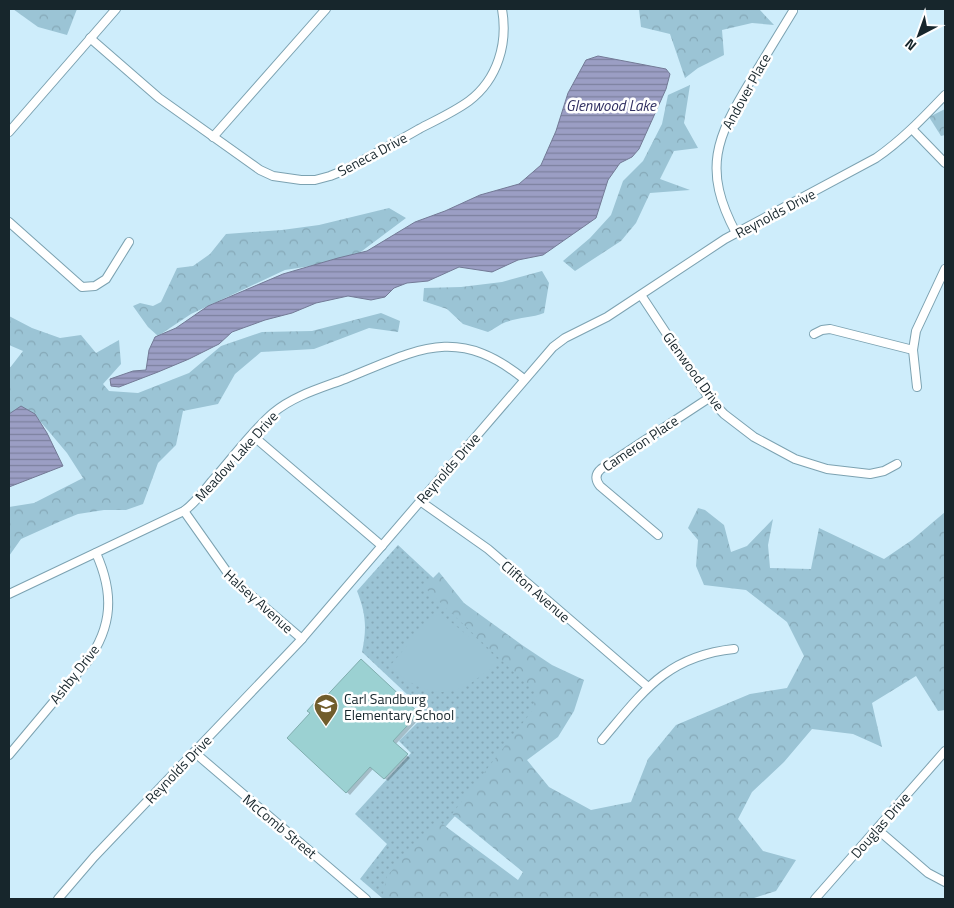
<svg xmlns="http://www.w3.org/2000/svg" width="954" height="908" viewBox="0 0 954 908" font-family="'Titillium Web',sans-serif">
  <defs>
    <pattern id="grass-dots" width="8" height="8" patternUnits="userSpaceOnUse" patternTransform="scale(1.25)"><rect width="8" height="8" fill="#9bc4d5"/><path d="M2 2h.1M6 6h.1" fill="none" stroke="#85a8b7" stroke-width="1.8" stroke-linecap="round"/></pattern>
    <pattern id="forest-crowns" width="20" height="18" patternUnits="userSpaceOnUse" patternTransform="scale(1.25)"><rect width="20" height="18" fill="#9bc4d5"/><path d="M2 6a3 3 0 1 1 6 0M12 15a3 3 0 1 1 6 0" fill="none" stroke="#85a8b7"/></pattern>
    <pattern id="water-rules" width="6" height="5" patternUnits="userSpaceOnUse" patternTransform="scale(1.25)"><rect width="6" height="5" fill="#9b9ec4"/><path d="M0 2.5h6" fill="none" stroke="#7d819f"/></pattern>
  </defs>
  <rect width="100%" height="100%" fill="#ceedfb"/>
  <!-- grass -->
  <path fill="url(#grass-dots)" d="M398,545L561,697L382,898L360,879L387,844L355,814L411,753L399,741L427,713L362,652C367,628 366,614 357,591Z"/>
  <!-- forest -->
  <g fill="url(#forest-crowns)">
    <path d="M13,9H77L67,35L38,27Z"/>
    <path d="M639,9H759L774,25L752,23L722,30L724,55L698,68L685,78L670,34L641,27Z"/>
    <path d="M690,85L684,123L698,148L674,151L660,179L690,190L650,193L636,223L621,241L575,271L563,261L590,238L611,215L623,181L643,161L662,124L668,95Z"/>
    <path d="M945,109V135L941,136L929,117Z"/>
    <path d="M389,208L406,218L350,260L285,270L191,314L158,336L148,327L133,306L140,303L153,306L161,302L177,268L193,266L210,254L226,234L282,230L319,225Z"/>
    <path d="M542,271L549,283L544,313C532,318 519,317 506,322C500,324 494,329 488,332L463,324L447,309L423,301L424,288L461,287L502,282Z"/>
    <path d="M381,313L400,321L398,332L369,328L314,349L261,352L235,374L218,404L183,411L176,445L158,463L143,504L126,510H104L78,514L61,521L21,539L9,556V507L34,503L83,478L67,453L34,414L9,416V369L23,351L9,345V316L32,328L60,338L81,335L96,353L119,340L121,364L103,384L109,391L138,393L189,373L221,346L262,332L312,331Z"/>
    <path d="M698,508L705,510L724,525L731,552L747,546L773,519L768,545L770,568L811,569L819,528L884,559L912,540L945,512V710L938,711L916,676L872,703L882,747L853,734L812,729L784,762L752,792L738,819L763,851L796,860L776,891L751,899H384L382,898L387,876L437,820L518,880L523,872L452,814L532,711L537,694L424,587L439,572L464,603L522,645L552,665L584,680L574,711L558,737L527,760L549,787L591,810L631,802L648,759L676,725L750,694L787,688L804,656L787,622L746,590L704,585L696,566L698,540L688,528Z"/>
  </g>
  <!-- garden -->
  <path fill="#9bc4d5" d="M441,614L498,660C490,670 481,676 471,683C440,702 414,688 389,667L432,616Z"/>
  <!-- water -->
  <g fill="url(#water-rules)" stroke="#737a96">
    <path d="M598,56L666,69L670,74L666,89L639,149L632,157L620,163L608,180L596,218L543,255L518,260L492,272L459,267L428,281L407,283L394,288L385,297L371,300L348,296L316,303L292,313L265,320L232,332L219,344L189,359L158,372L119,387L111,386L110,379L133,371L146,370L149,350L155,337L176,328L208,306L283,274L338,258L367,251L415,222L445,211L480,195L519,184L541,165L556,131L568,93L586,60Z"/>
    <path d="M21,406L35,414L47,433L63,466L9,487V414Z"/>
  </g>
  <!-- shadow -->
  <path fill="#0003" d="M361,660L421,717L395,745L410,758L388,781L373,769L350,795L289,738Z"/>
  <!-- building -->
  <path fill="#9bd1d2" stroke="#81aeaf" d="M361,659L419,713L393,741L408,754L384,779L370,767L346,793L287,738L310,713L307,711L315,702L318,705Z"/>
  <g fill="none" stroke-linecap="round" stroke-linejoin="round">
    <defs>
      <g id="minor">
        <path d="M90,38L159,98L260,170L273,176L301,180H315L330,176L345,170C370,156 395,143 419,129C436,120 454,112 469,101C498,79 508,43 502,9"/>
        <path d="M912,129L945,163"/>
        <path d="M9,132L116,9"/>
        <path d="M213,137L326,9"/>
        <path d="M9,222L82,287L95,286L106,279L129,242"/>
        <path d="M736,233C702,169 716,138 751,80C765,57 779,34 793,11"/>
        <path d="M641,295L709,398L724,414L754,437L795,459L827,469L870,474L884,471L897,464"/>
        <path d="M814,334L822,330L830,329L913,350"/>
        <path d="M917,387L913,350L916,331L945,269"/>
        <path d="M252,435L382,546"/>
        <path d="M420,501L488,549L648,687"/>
        <path d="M184,511L232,579L302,639"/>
        <path d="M658,535L600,486C595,480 595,474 601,469L709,398"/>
        <path d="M9,594L184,511C195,503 203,492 212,481C232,459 250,433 273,413C293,396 321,388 345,379C417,350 456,324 524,379"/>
        <path d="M602,740C642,693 666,656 734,649"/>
        <path d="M194,752L366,899"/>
        <path d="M9,755L87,662C113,626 114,593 96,553"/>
        <path d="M877,829L928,873L945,882"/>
        <path d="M58,899L94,857L300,641L553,347L565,338L607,317L725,239L876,158C902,140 923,118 945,95"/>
        <path d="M815,899L945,751"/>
      </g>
    </defs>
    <!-- minor casing -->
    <use href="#minor" stroke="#7ca2b1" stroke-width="10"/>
    <!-- minor -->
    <use href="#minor" stroke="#fff" stroke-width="8"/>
  </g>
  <!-- icons -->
  <defs>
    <symbol id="school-pin" viewBox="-11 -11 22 30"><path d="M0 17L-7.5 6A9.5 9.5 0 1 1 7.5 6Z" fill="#715d2c" stroke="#fff"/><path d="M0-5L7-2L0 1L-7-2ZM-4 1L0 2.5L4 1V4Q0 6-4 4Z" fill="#fff"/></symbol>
  </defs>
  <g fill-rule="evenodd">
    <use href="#school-pin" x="312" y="692" width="28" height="38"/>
  </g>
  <g text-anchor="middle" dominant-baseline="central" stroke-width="5" stroke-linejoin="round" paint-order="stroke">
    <!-- street labels -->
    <g font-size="14" fill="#17262c" stroke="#fff">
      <text transform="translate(746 91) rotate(-61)">Andover Place</text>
      <text transform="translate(372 154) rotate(-28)">Seneca Drive</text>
      <text transform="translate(775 213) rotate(-28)">Reynolds Drive</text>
      <text transform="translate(694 371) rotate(54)">Glenwood Drive</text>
      <text transform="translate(640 443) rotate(-34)">Cameron Place</text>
      <text transform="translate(236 456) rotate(-48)">Meadow Lake Drive</text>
      <text transform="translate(448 468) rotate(-49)">Reynolds Drive</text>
      <text transform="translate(536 591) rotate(41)">Clifton Avenue</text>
      <text transform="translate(259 601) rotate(42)">Halsey Avenue</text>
      <text transform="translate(74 674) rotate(-52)">Ashby Drive</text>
      <text transform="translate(178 769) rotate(-46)">Reynolds Drive</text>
      <text transform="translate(880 825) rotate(-49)">Douglas Drive</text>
      <text transform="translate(280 826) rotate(40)">McComb Street</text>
    </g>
    <!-- poi labels -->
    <g font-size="14" fill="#17262c" stroke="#fff" text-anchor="start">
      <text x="344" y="698">Carl Sandburg<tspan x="344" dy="16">Elementary School</tspan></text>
    </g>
    <!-- water labels -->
    <g font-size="15" font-style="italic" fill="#2f2e60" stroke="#fff">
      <text x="611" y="105">Glenwood Lake</text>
    </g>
  </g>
  <!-- border -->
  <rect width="954" height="908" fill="none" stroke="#17262c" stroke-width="20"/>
  <!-- north arrow -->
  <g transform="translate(919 35) rotate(221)" stroke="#ffffff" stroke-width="4" paint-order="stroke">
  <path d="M0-4L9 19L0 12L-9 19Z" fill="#17262c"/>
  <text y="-8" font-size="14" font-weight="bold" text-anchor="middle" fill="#17262c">N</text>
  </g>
</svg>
